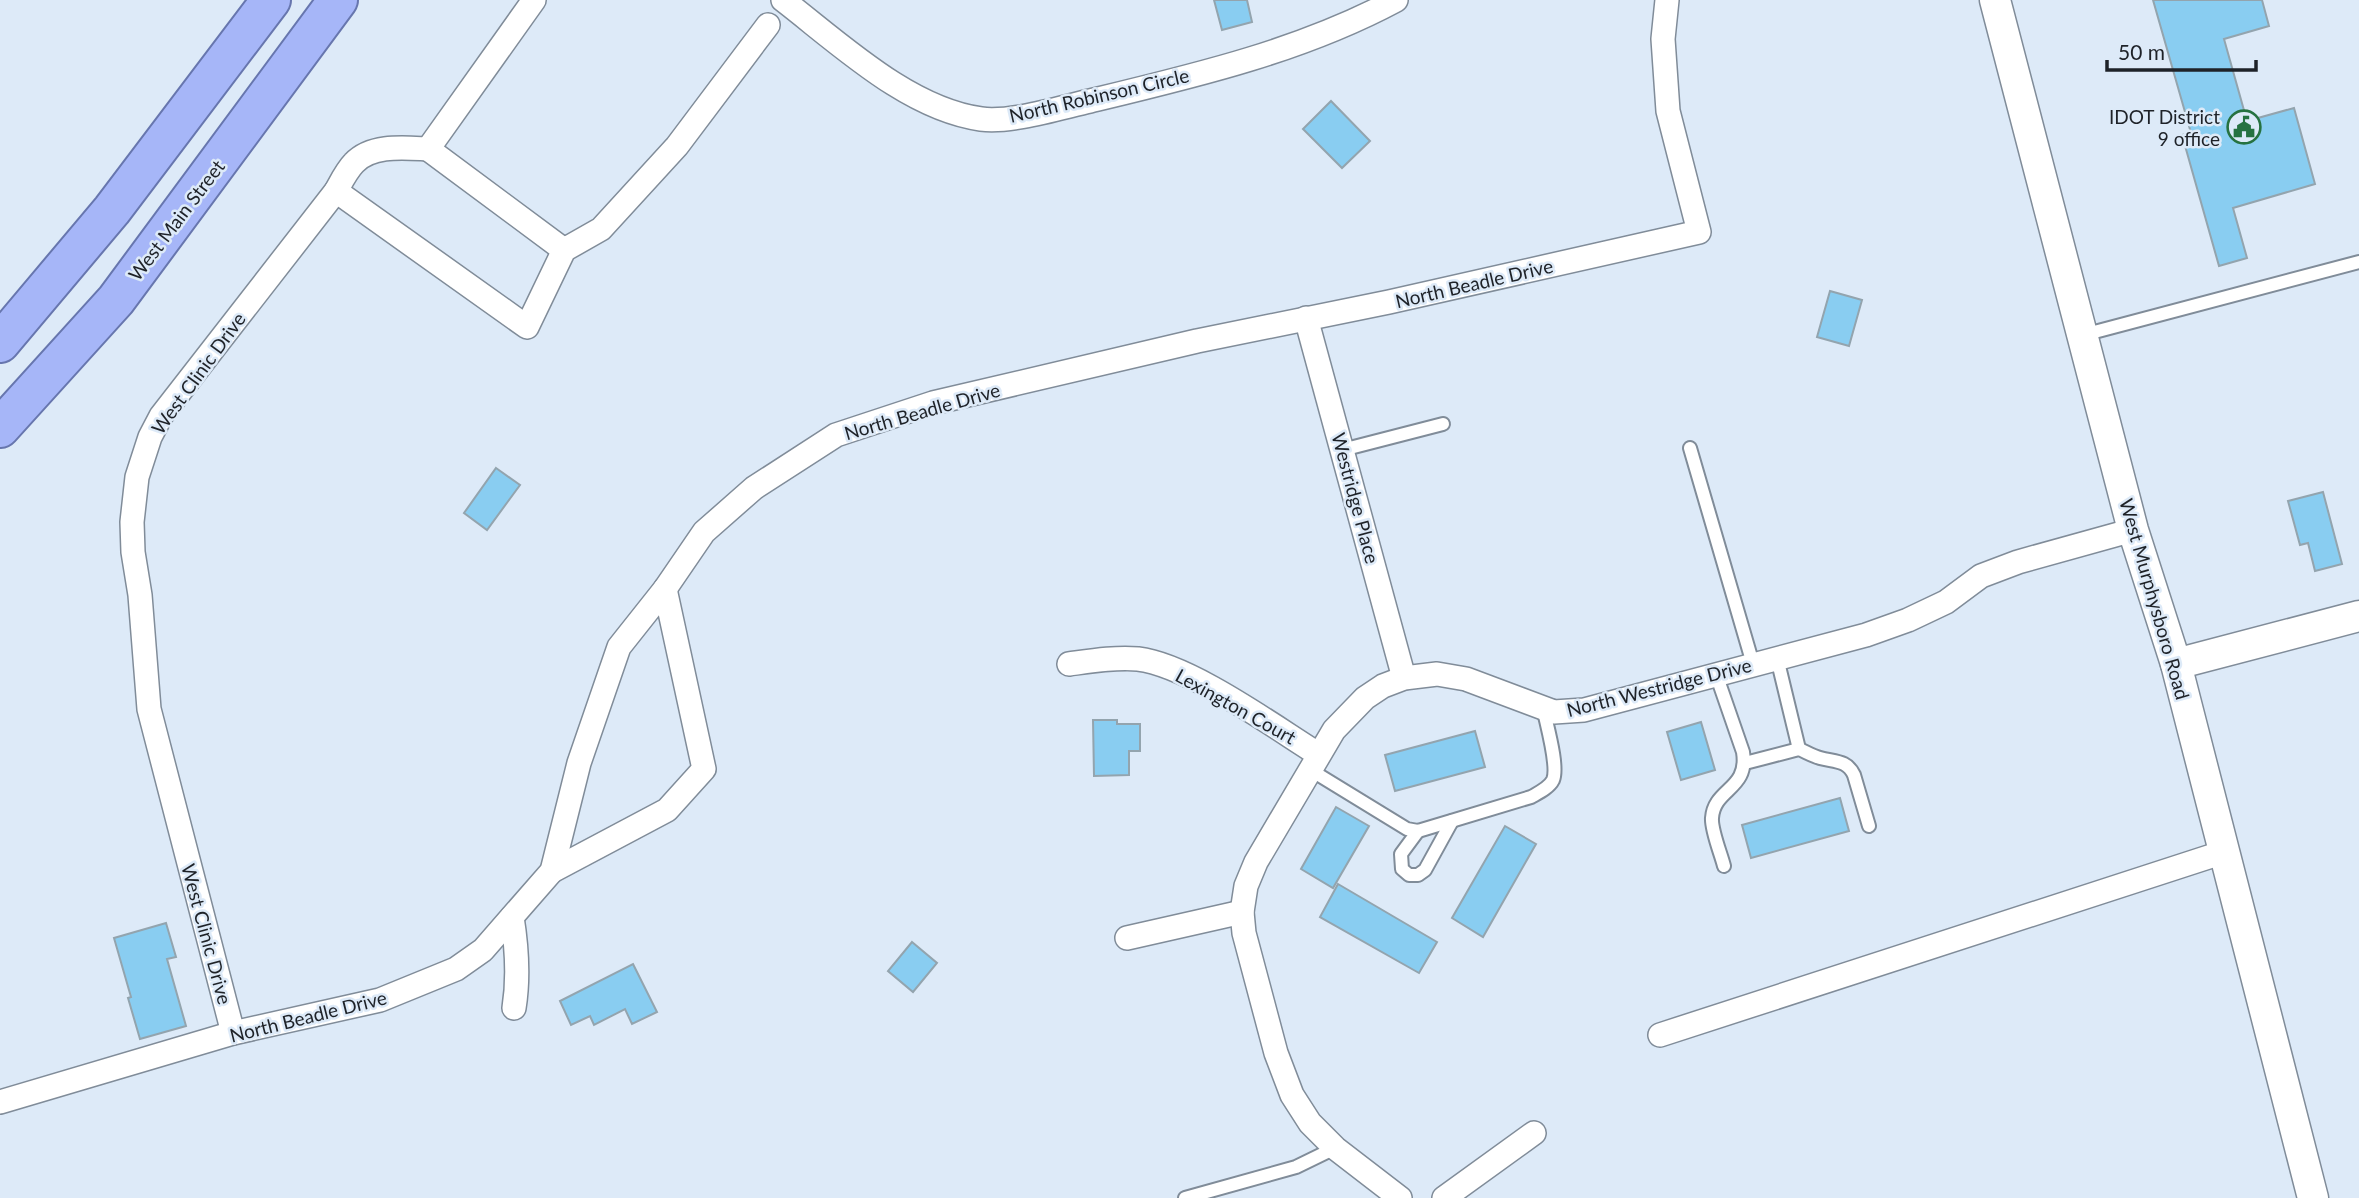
<svg xmlns="http://www.w3.org/2000/svg" width="2359" height="1198" viewBox="0 0 2359 1198" font-family="Lato,sans-serif">
  <rect width="100%" height="100%" fill="#ddeaf8"/>
  <!-- building -->
  <g fill="#89cdf1" stroke="#93a4ae" stroke-width="2">
    <path d="M1214,0H1247L1252,22L1222,30Z"/>
    <path d="M2153,0H2262L2269,26L2224,39L2247,121L2294,108L2315,184L2233,208L2247,258L2219,266L2182,135L2191,133Z"/>
    <path d="M1331,101L1370,141L1342,168L1303,129Z"/>
    <path d="M1830,291L1862,300L1849,346L1817,337Z"/>
    <path d="M496,468L520,485L487,530L464,513Z"/>
    <path d="M2323,492L2342,564L2315,571L2308,543L2300,545L2288,501Z"/>
    <path d="M1093,720H1117V724H1140V751H1129V775L1094,776Z"/>
    <path d="M1701,722L1715,770L1681,780L1667,732Z"/>
    <path d="M1475,731L1485,767L1395,791L1385,755Z"/>
    <path d="M1840,798L1849,831L1751,858L1742,825Z"/>
    <path d="M1336,807L1369,826L1333,888L1301,869Z"/>
    <path d="M1505,826L1536,844L1483,937L1452,918Z"/>
    <path d="M1338,884L1437,942L1419,973L1320,917Z"/>
    <path d="M166,923L176,957L167,959L186,1026L140,1039L128,998L131,997L114,938Z"/>
    <path d="M912,942L937,963L913,992L888,971Z"/>
    <path d="M633,964L657,1012L632,1024L625,1009L594,1025L590,1016L571,1025L560,1001Z"/>
  </g>
  <g fill="none" stroke-linecap="round" stroke-linejoin="round">
    <defs>
      <g id="service">
        <path d="M2083,335L2359,262"/>
        <path d="M1690,448L1753,664"/>
        <path d="M1342,450L1443,424"/>
        <path d="M1777,658L1799,749"/>
        <path d="M1716,674L1743,752C1749,790 1714,788 1712,818C1711,830 1721,854 1724,866"/>
        <path d="M1745,763L1799,749C1806,752 1813,756 1820,758C1835,762 1847,760 1854,775L1869,826"/>
        <path d="M1309,769L1407,829L1418,831L1531,797C1538,793 1549,788 1553,780C1559,766 1546,723 1543,707"/>
        <path d="M1418,831L1401,854L1402,869L1409,875H1418L1425,870L1452,821"/>
        <path d="M1185,1198L1296,1167L1335,1148"/>
      </g>
      <g id="minor">
        <path d="M783,0C839,43 908,109 981,119C1011,123 1059,108 1090,101C1194,76 1301,51 1396,0"/>
        <path d="M428,149L534,0"/>
        <path d="M428,149L564,250"/>
        <path d="M336,191L527,327L564,250L601,229L677,146L768,25"/>
        <path d="M1306,318L1404,678"/>
        <path d="M1069,664C1091,661 1115,657 1138,659C1189,665 1273,726 1318,754"/>
        <path d="M552,871L667,810L704,769L665,589"/>
        <path d="M512,917C517,948 519,977 514,1008"/>
        <path d="M1127,938L1242,912"/>
        <path d="M233,1033L149,709L140,595L133,552L132,522L137,477L150,437L161,416L336,191C341,182 347,170 354,163C372,144 405,148 428,149"/>
        <path d="M1660,1035L2224,852"/>
        <path d="M0,1102L233,1033L380,1000L456,969L483,950L552,871L579,763L619,647L665,589L704,532L754,488L836,435L933,403L1197,341L1389,302L1699,232L1668,111L1663,39L1667,0"/>
        <path d="M1400,1198L1335,1148L1310,1123L1292,1095L1276,1053L1244,933L1242,912L1246,886L1256,862L1334,730L1365,698L1383,686L1404,678L1437,674L1466,679L1554,712L1584,710L1866,635L1908,620L1946,602L1981,576L2018,562L2133,530"/>
        <path d="M1444,1198L1534,1133"/>
      </g>
      <g id="tertiary">
        <path d="M1995,0L2133,530L2176,664L2313,1198"/>
        <path d="M2176,664L2359,616"/>
      </g>
      <g id="trunk">
        <path d="M0,343L112,210L271,0"/>
        <path d="M0,428L116,300L338,0"/>
      </g>
    </defs>
    <!-- service casing -->
    <use href="#service" stroke="#808c99" stroke-width="16"/>
    <!-- minor casing -->
    <use href="#minor" stroke="#808c99" stroke-width="26"/>
    <!-- tertiary casing -->
    <use href="#tertiary" stroke="#808c99" stroke-width="33"/>
    <!-- trunk casing -->
    <use href="#trunk" stroke="#6776ae" stroke-width="42"/>
    <!-- service -->
    <use href="#service" stroke="#fff" stroke-width="12"/>
    <!-- minor -->
    <use href="#minor" stroke="#fff" stroke-width="23"/>
    <!-- tertiary -->
    <use href="#tertiary" stroke="#fff" stroke-width="30"/>
    <!-- trunk -->
    <use href="#trunk" stroke="#a6b6f8" stroke-width="38"/>
  </g>
  <!-- icons -->
  <defs>
    <symbol id="civic-ring" viewBox="-11 -11 22 22"><circle r="9.5" fill="#ddeaf8" stroke="#267241" stroke-width="1.5"/><path d="M-.6-6.5H3V-4.5H.6V-3L4-1V1h2V6H-6V1h2V-1L-.6-3ZM-1.2 2.5V6h2.4V2.5Z" fill="#267241"/></symbol>
  </defs>
  <g fill-rule="evenodd">
    <use href="#civic-ring" x="2225" y="108" width="38" height="38"/>
  </g>
  <g text-anchor="middle" dominant-baseline="central" stroke-width="5" stroke-linejoin="round" paint-order="stroke">
    <!-- street labels -->
    <g font-size="19" fill="#1e2228" stroke="#ddeaf8">
      <text transform="translate(1099 95) rotate(-13)">North Robinson Circle</text>
      <text transform="translate(176 220) rotate(-53)">West Main Street</text>
      <text transform="translate(1474 283) rotate(-13)">North Beadle Drive</text>
      <text transform="translate(198 373) rotate(-54)">West Clinic Drive</text>
      <text transform="translate(922 411) rotate(-16)">North Beadle Drive</text>
      <text transform="translate(1356 498) rotate(75)">Westridge Place</text>
      <text transform="translate(2155 599) rotate(74)">West Murphysboro Road</text>
      <text transform="translate(1659 687) rotate(-14)">North Westridge Drive</text>
      <text transform="translate(1236 706) rotate(29)">Lexington Court</text>
      <text transform="translate(207 934) rotate(75)">West Clinic Drive</text>
      <text transform="translate(308 1016) rotate(-14)">North Beadle Drive</text>
    </g>
    <!-- poi labels -->
    <g font-size="19" fill="#1e2228" stroke="#ddeaf8" text-anchor="end">
      <text x="2220" y="116">IDOT District<tspan x="2220" dy="22">9 office</tspan></text>
    </g>
  </g>
  <!-- scale -->
  <path d="M2107 60v10h149v-10" fill="none" stroke="#1e2228" stroke-width="3.5"/>
  <text x="2118" y="60" font-size="21" fill="#1e2228" stroke="#ddeaf8" stroke-width="5" paint-order="stroke">50 m</text>
</svg>
